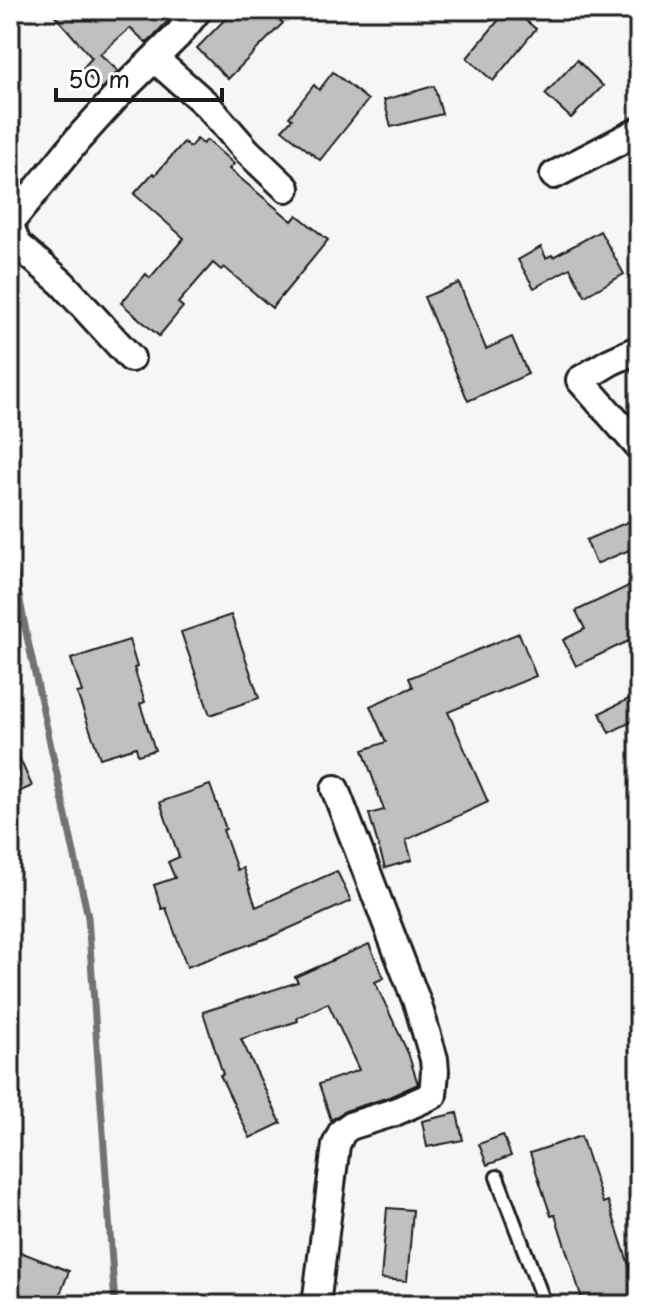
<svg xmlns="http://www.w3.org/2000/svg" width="649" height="1315" viewBox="0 0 649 1315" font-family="'Playpen Sans',sans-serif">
  <rect width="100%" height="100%" fill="#f6f6f6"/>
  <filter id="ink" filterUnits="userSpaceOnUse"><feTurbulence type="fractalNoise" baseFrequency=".0125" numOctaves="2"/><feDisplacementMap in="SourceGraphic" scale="16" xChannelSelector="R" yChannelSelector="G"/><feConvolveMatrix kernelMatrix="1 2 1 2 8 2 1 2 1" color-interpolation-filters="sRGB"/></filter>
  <g filter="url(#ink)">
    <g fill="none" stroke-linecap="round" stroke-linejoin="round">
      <!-- stream -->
      <path stroke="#727272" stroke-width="7" d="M10,548L26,632L88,917L115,1305"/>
    </g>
    <!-- building -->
    <g fill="#c0c0c0" stroke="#1c1c1c" stroke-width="2">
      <path d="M50,10H178L147,43L130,28L100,54L118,71L102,89L81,70L92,58Z"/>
      <path d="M234,10H270L283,23L228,79L197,48Z"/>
      <path d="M507,10H513L536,29L493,81L467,58Z"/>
      <path d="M577,60L603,86L571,118L545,94Z"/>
      <path d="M333,72L368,100L320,160L282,130L292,119L289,117L314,85L319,90Z"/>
      <path d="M434,86L442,114L391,127L384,100Z"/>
      <path d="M197,139L203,144L207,140L234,164L229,169L292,221L297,215L328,240L272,308L224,267L221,270L213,263L178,303L183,307L159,336L121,303L146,274L150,278L184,238L134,194L153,173L155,175L184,142L190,147Z"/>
      <path d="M600,231L624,274L585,296L570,268L534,288L518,260L541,247L546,258L552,255L553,257Z"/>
      <path d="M459,283L486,349L512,337L528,374L468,401L424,297Z"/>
      <path d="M639,517V546L596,564L586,540Z"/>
      <path d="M639,581V636L576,666L563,640L585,629L576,611Z"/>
      <path d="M231,615L259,698L210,715L181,632Z"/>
      <path d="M519,633L536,676L448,712L488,802L406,840L412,860L385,868L369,814L384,810L363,750L386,742L370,706L413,687L409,678Z"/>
      <path d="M129,640L137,667L134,668L145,702L140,704L155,750L138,755L136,747L100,758L77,693L82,692L71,659Z"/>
      <path d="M639,694V718L609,733L600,713Z"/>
      <path d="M10,737L32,786L10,796Z"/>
      <path d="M210,785L226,829L223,830L237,870L243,868L256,907L337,871L351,901L270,937L187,967L166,908L162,909L154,885L175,878L168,862L179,857L160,802Z"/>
      <path d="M369,944L384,978L375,982L408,1053L418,1084L389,1097L345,1111L331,1120L319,1084L359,1070L328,1003L297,1018L298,1021L241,1039L281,1123L250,1138L220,1075L223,1074L203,1012L298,982L295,977Z"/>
      <path d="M457,1113L463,1140L427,1147L422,1121Z"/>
      <path d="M503,1135L511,1156L487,1165L479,1144Z"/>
      <path d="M581,1136L603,1203L608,1201L639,1296V1301L626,1305H584L555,1215L551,1216L530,1153Z"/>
      <path d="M387,1208L413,1210L407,1281L381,1279Z"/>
      <path d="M10,1248L69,1271L56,1305H10Z"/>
    </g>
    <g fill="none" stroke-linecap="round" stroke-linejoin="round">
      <defs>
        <path id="lane" d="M497,1177L545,1305"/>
        <g id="street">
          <path d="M155,59L207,105L247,151L286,188"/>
          <path d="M554,175L639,131"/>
          <path d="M639,349L610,362L580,380L639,447"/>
          <path d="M131,358L62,283L17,244L11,228L12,220L78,139L126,86L178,35L198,10"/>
          <path d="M316,1305L336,1145L342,1132L350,1126L395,1112L433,1095L435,1071L434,1059L418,1005L335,789"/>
        </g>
      </defs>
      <!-- lane casing -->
      <use href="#lane" stroke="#1c1c1c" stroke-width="18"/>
      <!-- street casing -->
      <use href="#street" stroke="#1c1c1c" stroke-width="32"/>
      <!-- lane -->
      <use href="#lane" stroke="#fff" stroke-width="12"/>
      <!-- street -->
      <use href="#street" stroke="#fff" stroke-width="26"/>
    </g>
  </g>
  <!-- margin -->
  <rect width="649" height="1315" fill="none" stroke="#fff" stroke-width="40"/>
  <rect x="20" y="20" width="609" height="1275" fill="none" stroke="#1c1c1c" stroke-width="3" filter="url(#ink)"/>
  <!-- scale -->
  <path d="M56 88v12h166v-12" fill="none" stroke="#1c1c1c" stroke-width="4"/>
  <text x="68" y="88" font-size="24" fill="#1c1c1c" stroke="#ffffff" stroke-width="6" paint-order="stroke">50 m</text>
</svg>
